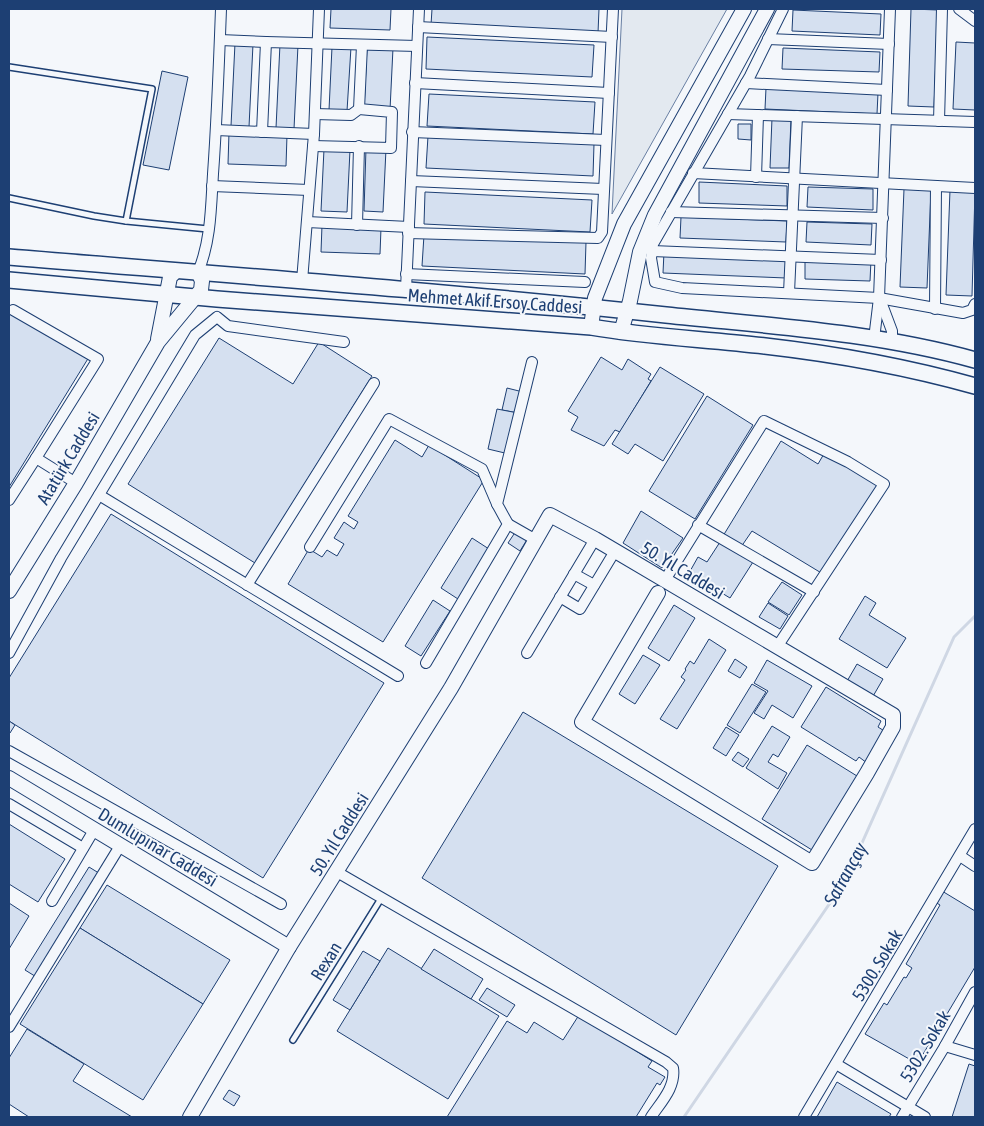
<svg xmlns="http://www.w3.org/2000/svg" width="984" height="1126" viewBox="0 0 984 1126" font-family="'Asap Condensed',sans-serif">
  <rect width="100%" height="100%" fill="#f4f7fb"/>
  <!-- green -->
  <path fill="#e3e9f0" stroke="#687fa3" d="M622,9H727L612,214Z"/>
  <g fill="none" stroke-linecap="round" stroke-linejoin="round">
    <!-- stream -->
    <path stroke="#cfd7e4" stroke-width="3" d="M684,1117L845,881L954,637L975,616"/>
  </g>
  <!-- building -->
  <g fill="#d5e0f0" stroke="#1d3f73">
    <path d="M331,9H391L390,30L330,28Z"/>
    <path d="M432,9H599L598,33L431,25Z"/>
    <path d="M911,9L938,10L934,107L908,106Z"/>
    <path d="M793,10L881,14L880,35L792,31Z"/>
    <path d="M427,37L594,45L592,77L426,69Z"/>
    <path d="M956,42L975,43V110L953,109Z"/>
    <path d="M235,43L253,44L249,127L231,126Z"/>
    <path d="M280,44L298,45L294,129L276,128Z"/>
    <path d="M332,47H351L347,111L329,110Z"/>
    <path d="M367,47L393,48L390,110L364,109Z"/>
    <path d="M783,48L880,52L879,72L782,69Z"/>
    <path d="M162,71L188,77L169,170L143,165Z"/>
    <path d="M766,88L878,93L877,114L765,109Z"/>
    <path d="M429,94L595,102L593,134L427,126Z"/>
    <path d="M772,118L791,119L789,168H770Z"/>
    <path d="M738,124H751V140L738,139Z"/>
    <path d="M229,132L287,135L286,166L228,164Z"/>
    <path d="M428,136L594,144L593,176L426,168Z"/>
    <path d="M366,148L386,149L383,212L364,211Z"/>
    <path d="M324,149L350,150L347,212L321,211Z"/>
    <path d="M699,182L787,186V206L699,203Z"/>
    <path d="M808,187L873,189V210L807,207Z"/>
    <path d="M904,189L931,190L927,288L900,287Z"/>
    <path d="M950,190L975,191L972,296L946,295Z"/>
    <path d="M425,192L592,200L590,232L424,224Z"/>
    <path d="M681,217L787,221L786,242L680,238Z"/>
    <path d="M807,222L872,224L871,245L806,242Z"/>
    <path d="M322,225L381,228L380,254L321,252Z"/>
    <path d="M424,235L586,242L585,274L422,266Z"/>
    <path d="M664,252L787,257L786,278L663,273Z"/>
    <path d="M805,258L871,260L870,281L805,279Z"/>
    <path d="M9,312L89,357L9,487Z"/>
    <path d="M219,338L293,384L319,342L372,376L255,563L128,484Z"/>
    <path d="M601,357L622,370L628,359L651,374L648,379L651,381L620,432L615,430L604,446L571,430L578,417L568,411Z"/>
    <path d="M660,367L704,394L663,461L635,444L628,454L612,444Z"/>
    <path d="M507,388L523,392L518,413L502,410Z"/>
    <path d="M707,396L753,425L695,519L649,491Z"/>
    <path d="M497,409L518,413L509,454L488,449Z"/>
    <path d="M395,440L422,457L429,445L484,480L383,642L288,584L309,549L322,557L327,550L337,556L344,544L334,538L344,522L354,529L358,522L348,516Z"/>
    <path d="M781,441L818,464L825,452L878,484L823,574L752,531L741,547L723,536Z"/>
    <path d="M641,511L683,538L662,568L623,543Z"/>
    <path d="M111,514L384,683L263,878L9,721V678Z"/>
    <path d="M516,531L528,538L520,551L508,543Z"/>
    <path d="M472,538L489,549L458,599L441,588Z"/>
    <path d="M720,542L753,562L730,598L689,573L698,557L707,562Z"/>
    <path d="M782,582L802,595L789,615L768,602Z"/>
    <path d="M865,596L876,603L869,615L906,638L887,668L839,639Z"/>
    <path d="M433,600L450,611L421,656L405,646Z"/>
    <path d="M768,603L788,616L780,629L759,617Z"/>
    <path d="M674,605L695,618L669,661L648,648Z"/>
    <path d="M709,639L726,650L677,729L660,719L685,680L681,677L686,670L685,669L690,661L694,664Z"/>
    <path d="M643,655L660,665L635,704L619,694Z"/>
    <path d="M735,659L747,667L740,678L728,671Z"/>
    <path d="M767,660L812,686L793,718L772,705L764,719L754,713L768,691L754,683Z"/>
    <path d="M857,664L883,679L872,698L846,683Z"/>
    <path d="M752,684L766,692L740,733L727,725Z"/>
    <path d="M826,687L881,721L878,727L886,732L867,763L859,757L856,761L801,727Z"/>
    <path d="M523,712L778,866L676,1035L422,878Z"/>
    <path d="M9,721L15,725L10,733L9,732Z"/>
    <path d="M772,726L790,737L778,757L773,754L768,762L787,773L778,789L746,768Z"/>
    <path d="M726,727L739,735L726,756L713,748Z"/>
    <path d="M807,745L857,776L812,850L762,819Z"/>
    <path d="M738,752L749,759L743,767L732,760Z"/>
    <path d="M9,824L65,859L38,902L9,884Z"/>
    <path d="M89,867L102,875L38,978L25,970Z"/>
    <path d="M107,885L230,960L203,1004L80,928Z"/>
    <path d="M942,891L975,911V967L916,1066L909,1062L911,1060L865,1034L884,1003L887,1005L904,977L906,978L912,968L906,964L940,905L935,902Z"/>
    <path d="M9,903L29,916L9,949Z"/>
    <path d="M80,928L203,1004L143,1100L20,1024Z"/>
    <path d="M388,948L499,1016L448,1099L337,1031Z"/>
    <path d="M434,949L483,979L471,999L421,969Z"/>
    <path d="M363,951L380,961L350,1010L333,1000Z"/>
    <path d="M487,988L515,1005L507,1017L479,1000Z"/>
    <path d="M579,1015L652,1061L648,1067L665,1077L660,1085L657,1083L636,1117H447L507,1021L527,1033L534,1022L563,1040Z"/>
    <path d="M27,1029L84,1064L73,1081L132,1117H29L9,1104V1058Z"/>
    <path d="M969,1064L975,1066V1117H952Z"/>
    <path d="M837,1082L891,1114L889,1117H817Z"/>
    <path d="M229,1090L240,1096L234,1106L223,1099Z"/>
  </g>
  <g fill="none" stroke-linecap="round" stroke-linejoin="round">
    <defs>
      <g id="lane">
        <path d="M9,67L152,89L126,221"/>
        <path d="M9,198L94,216L126,221L208,229"/>
        <path d="M293,1040L382,897"/>
      </g>
      <g id="street">
        <path d="M783,9L750,76L653,244L651,258L655,282L682,288L879,298L963,313L972,310L975,304"/>
        <path d="M959,9L975,21"/>
        <path d="M418,27L612,37"/>
        <path d="M768,39L889,44"/>
        <path d="M220,40L266,42"/>
        <path d="M415,83L609,93"/>
        <path d="M746,83L887,90"/>
        <path d="M359,109L362,45"/>
        <path d="M728,114L975,122"/>
        <path d="M939,121L942,9"/>
        <path d="M216,130L314,134"/>
        <path d="M262,132L266,42L417,46"/>
        <path d="M412,132L606,140"/>
        <path d="M313,146L391,148L392,112L359,109L351,115L315,114"/>
        <path d="M693,173L975,188"/>
        <path d="M756,177L758,115"/>
        <path d="M411,181L603,189"/>
        <path d="M212,186L309,190"/>
        <path d="M671,212L883,218"/>
        <path d="M307,222L409,227"/>
        <path d="M357,225L359,146"/>
        <path d="M408,233L598,238L602,232L613,9"/>
        <path d="M652,251L881,260"/>
        <path d="M198,272C211,241 211,207 213,174C217,119 219,64 221,9"/>
        <path d="M406,274L585,282"/>
        <path d="M302,281L314,134L319,9"/>
        <path d="M406,289L419,9"/>
        <path d="M789,293L797,116"/>
        <path d="M880,299L892,331V341"/>
        <path d="M935,309L936,186"/>
        <path d="M13,310L98,359L36,458"/>
        <path d="M874,339L879,298L890,9"/>
        <path d="M99,495L398,676"/>
        <path d="M9,500L36,458L76,483"/>
        <path d="M508,524L536,540"/>
        <path d="M698,525L814,592"/>
        <path d="M310,547L389,419L482,469L497,504"/>
        <path d="M574,574L594,585"/>
        <path d="M665,580L764,421L848,462L884,484L777,647"/>
        <path d="M247,585L374,383"/>
        <path d="M560,597L580,609L615,551"/>
        <path d="M9,653L61,558L195,335L217,317L228,326L344,342"/>
        <path d="M527,653L595,539"/>
        <path d="M426,663L508,524L497,504L532,362"/>
        <path d="M9,751L281,904"/>
        <path d="M9,804L83,848"/>
        <path d="M960,856L975,866"/>
        <path d="M337,872L666,1062L673,1068C676,1087 661,1102 651,1117"/>
        <path d="M52,901L94,830"/>
        <path d="M9,1027L120,846"/>
        <path d="M945,1046L975,1055"/>
        <path d="M836,1064L925,1117"/>
        <path d="M804,1117L975,829"/>
        <path d="M902,1117L945,1046L975,992"/>
      </g>
      <g id="secondary">
        <path d="M591,327L595,298L624,224L744,9"/>
        <path d="M621,332L630,301L640,252L655,215L767,9"/>
        <path d="M158,339L170,277L176,271"/>
        <path d="M9,591L76,483L158,342L201,290L202,281L198,272"/>
        <path d="M9,778L289,947"/>
        <path d="M190,1117L289,947L451,688L550,515L595,539L893,715V727L867,773L812,863L582,722L658,593"/>
      </g>
      <g id="primary">
        <path d="M9,257C228,275 447,291 666,315C769,326 875,332 975,360"/>
        <path d="M9,280L217,299L591,327C648,337 707,339 765,346C835,354 907,367 975,386"/>
      </g>
    </defs>
    <!-- lane casing -->
    <use href="#lane" stroke="#1d3f73" stroke-width="8"/>
    <!-- street casing -->
    <use href="#street" stroke="#1d3f73" stroke-width="12"/>
    <!-- secondary casing -->
    <use href="#secondary" stroke="#1d3f73" stroke-width="16"/>
    <!-- primary casing -->
    <use href="#primary" stroke="#1d3f73" stroke-width="18"/>
    <!-- lane -->
    <use href="#lane" stroke="#f4f7fb" stroke-width="5"/>
    <!-- street -->
    <use href="#street" stroke="#f4f7fb" stroke-width="10"/>
    <!-- secondary -->
    <use href="#secondary" stroke="#f4f7fb" stroke-width="14"/>
    <!-- primary -->
    <use href="#primary" stroke="#f4f7fb" stroke-width="15"/>
  </g>
  <g text-anchor="middle" dominant-baseline="central" stroke-width="4" stroke-linejoin="round" paint-order="stroke">
    <!-- street labels -->
    <g font-size="18" fill="#1d3f73" stroke="#f4f7fb">
      <text transform="translate(495 301) rotate(4)">Mehmet Akif Ersoy Caddesi</text>
      <text transform="translate(68 458) rotate(-59)">Atatürk Caddesi</text>
      <text transform="translate(683 570) rotate(31)">50. Yıl Caddesi</text>
      <text transform="translate(339 834) rotate(-58)">50. Yıl Caddesi</text>
      <text transform="translate(158 847) rotate(31)">Dumlupınar Caddesi</text>
      <text transform="translate(326 961) rotate(-58)">Rexan</text>
      <text transform="translate(877 965) rotate(-59)">5300. Sokak</text>
      <text transform="translate(925 1046) rotate(-59)">5302. Sokak</text>
    </g>
    <!-- water labels -->
    <g font-size="19" font-style="italic" fill="#1d3f73" stroke="#f4f7fb">
      <text transform="translate(845 874) rotate(-61)">Safrançay</text>
    </g>
  </g>
  <!-- border -->
  <rect width="984" height="1126" fill="none" stroke="#1d3f73" stroke-width="20"/>
</svg>
